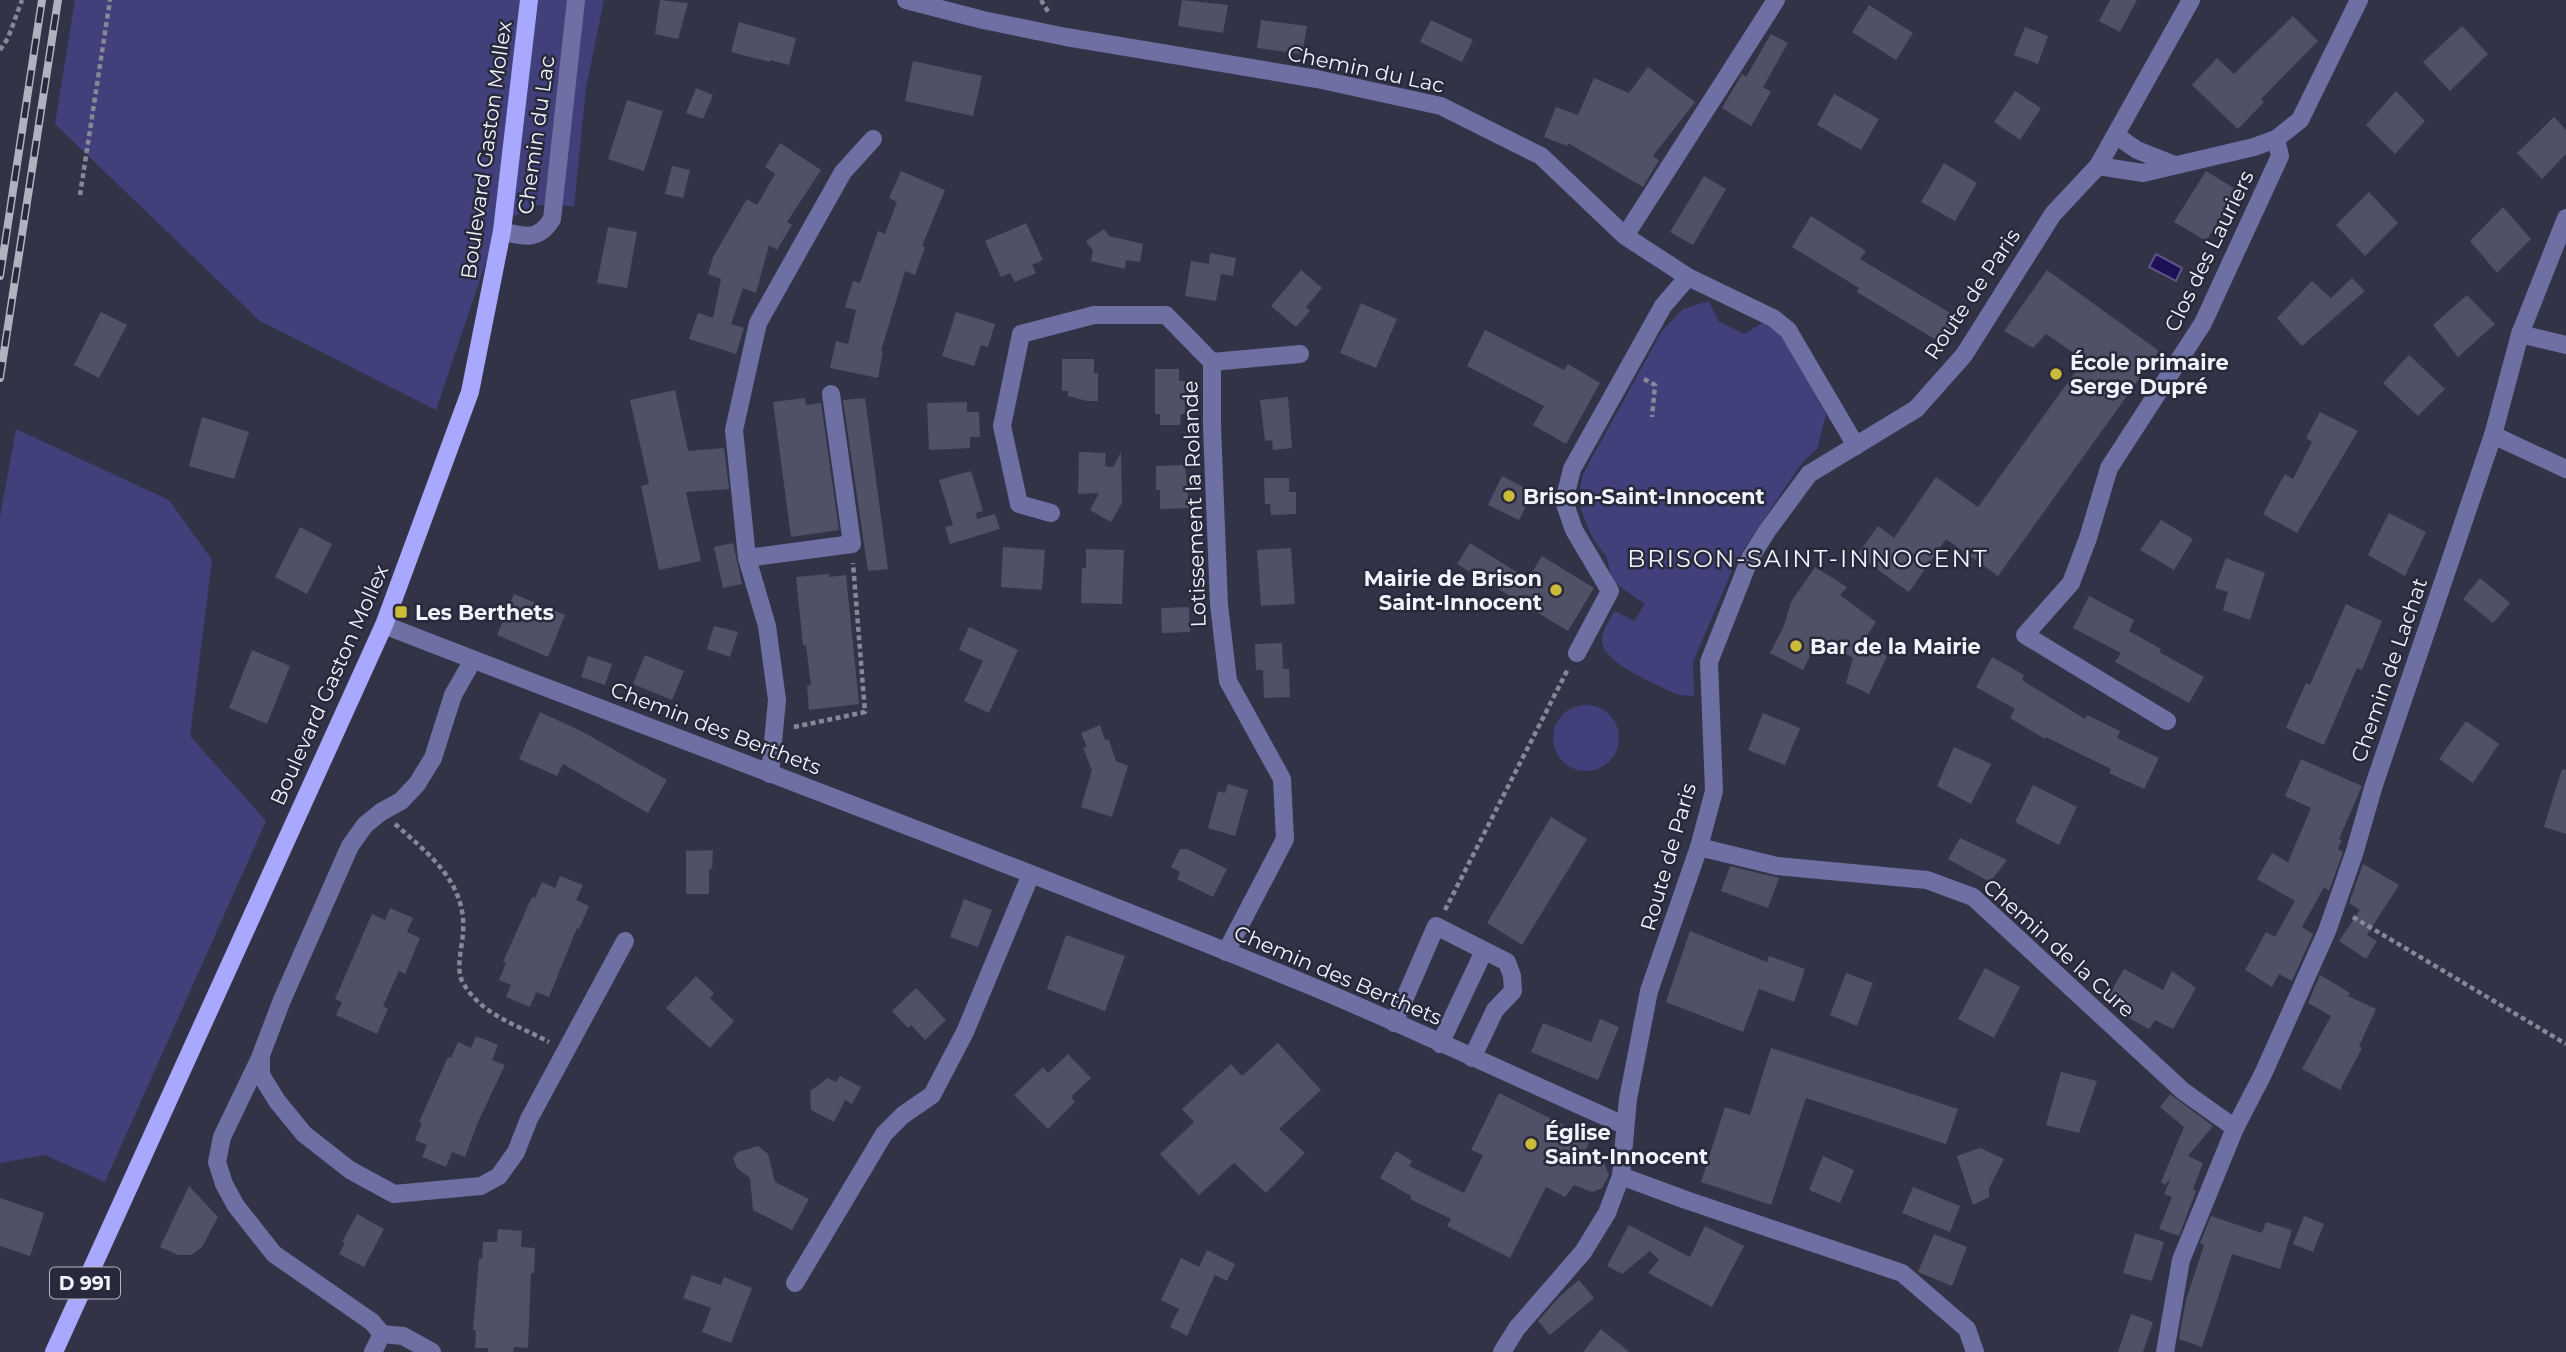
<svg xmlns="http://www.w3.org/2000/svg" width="2566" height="1352" viewBox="0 0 2566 1352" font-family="Montserrat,sans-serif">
  <rect width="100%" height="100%" fill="#323346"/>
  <!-- green -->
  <g fill="#41407a">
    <path d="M75,0H604L586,88L574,206L534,205L498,226L436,410L260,321L55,124Z"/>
    <path d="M1709,301L1718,321L1744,334L1764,322L1783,336L1826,414L1817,449L1801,464L1737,559L1693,662L1694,696L1679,695C1660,686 1604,664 1602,642C1601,631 1610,620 1615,611L1634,621L1645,604L1612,581L1607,558L1592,537L1581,510L1579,494L1583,474L1662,331L1683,309Z"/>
    <path d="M16,429L169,500L212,560L190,736L266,821L105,1182L45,1155L0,1163V517Z"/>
    <circle cx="1586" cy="738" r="33"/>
  </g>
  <!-- water -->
  <path fill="#1d1056" stroke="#5d5488" stroke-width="2" d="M2156,254L2182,268L2176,281L2149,267Z"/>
  <!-- building -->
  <g fill="#505166">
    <path d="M660,0L688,3L678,39L655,34Z"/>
    <path d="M1182,0L1228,5L1223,33L1178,26Z"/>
    <path d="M2110,0H2137L2120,32L2099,21Z"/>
    <path d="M1869,5L1913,33L1896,60L1852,32Z"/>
    <path d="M2293,16L2318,41L2261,99L2264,102L2238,129L2192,85L2217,58L2234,74Z"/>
    <path d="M1261,20L1307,26L1302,54L1257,48Z"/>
    <path d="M1431,20L1473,40L1462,62L1420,42Z"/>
    <path d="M739,22L796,38L789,65L770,60V62L731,52Z"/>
    <path d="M2462,26L2488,54L2450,91L2423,62Z"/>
    <path d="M2025,27L2048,36L2038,64L2014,55Z"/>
    <path d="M1771,34L1788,43L1763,87L1771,92L1751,126L1722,108L1742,74L1746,77Z"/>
    <path d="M913,61L982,76L973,116L905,101Z"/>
    <path d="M1648,67L1695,102L1653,156L1659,160L1643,187L1568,143L1567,146L1544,137L1556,107L1578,115L1594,78L1629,93Z"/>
    <path d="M696,88L713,95L703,119L686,113Z"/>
    <path d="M2015,91L2041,108L2020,140L1994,122Z"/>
    <path d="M2396,91L2425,121L2395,154L2366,125Z"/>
    <path d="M1834,94L1879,119L1861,150L1817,125Z"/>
    <path d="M627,100L663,111L644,171L608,159Z"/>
    <path d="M2554,117L2566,130V154L2542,179L2517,153Z"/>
    <path d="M780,143L821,170L787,222L792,225L777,250L769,245L756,293L743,288L731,324L744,328L736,354L689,339L698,313L713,318L721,279L708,274L713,257L747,199L757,205L775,174L765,167Z"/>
    <path d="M1944,163L1977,183L1955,221L1921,202Z"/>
    <path d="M672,166L690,170L683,198L665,194Z"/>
    <path d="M901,171L945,190L922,246L925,247L915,275L905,271L881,351H883L878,378L830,368L836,341L848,344L856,310L845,307L853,281L860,283L878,231L885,234L897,202L889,198Z"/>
    <path d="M2206,171L2237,190L2206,241L2174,222Z"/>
    <path d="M1704,176L1726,189L1693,245L1670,232Z"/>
    <path d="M2369,192L2398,223L2365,256L2336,225Z"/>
    <path d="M2503,207L2531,239L2497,273L2470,241Z"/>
    <path d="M1811,216L1866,251L1860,259L1957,317L1941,343L1857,292L1859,288L1792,247Z"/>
    <path d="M1026,223L1043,260L1032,265L1036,273L1015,282L1010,273L1001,277L985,241Z"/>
    <path d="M608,227L637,232L627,288L597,283Z"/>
    <path d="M1104,229L1109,236L1143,244L1140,262L1126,260L1125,269L1091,261L1093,251L1086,241Z"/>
    <path d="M1210,253L1236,258L1233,276L1221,274L1216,301L1185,296L1191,261L1209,264Z"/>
    <path d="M1301,270L1322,288L1306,307L1310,311L1296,327L1271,306Z"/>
    <path d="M2047,270L2159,351L1998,576L1946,539L1909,592L1857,555L1878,526L1894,538L1936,477L1978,507L2084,360L2046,334L2033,348L2004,331Z"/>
    <path d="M2352,278L2365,291L2302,346L2277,318L2312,281L2331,298Z"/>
    <path d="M2467,295L2495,324L2458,357L2433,325Z"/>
    <path d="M1361,303L1397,319L1376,368L1340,353Z"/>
    <path d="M101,312L127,325L99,378L74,365Z"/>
    <path d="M956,312L995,324L988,347L981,345L974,366L942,356Z"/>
    <path d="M1485,330L1564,370L1568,364L1600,383L1566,444L1533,425L1544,406L1467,366Z"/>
    <path d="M2409,355L2445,389L2418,416L2383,383Z"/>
    <path d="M1062,359H1094V373H1098V401H1087L1068,396V391H1062Z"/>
    <path d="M1155,369H1179V381H1185V414H1181L1180,425H1160V414H1155Z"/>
    <path d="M675,390L688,451L724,448L729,489L686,492L701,561L659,570L641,486L649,484L630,400Z"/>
    <path d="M1288,397L1292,448L1273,450L1272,440L1265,441L1260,400Z"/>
    <path d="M805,398L806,405L821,403L839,530L791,537L773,402Z"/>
    <path d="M865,398L888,569L868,571L843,400Z"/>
    <path d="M967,402V412H979L980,437H970V448L929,450L927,403Z"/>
    <path d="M2320,412L2358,431L2297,533L2263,514L2285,474L2293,479L2312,442L2306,438Z"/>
    <path d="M202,417L249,432L234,479L189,466Z"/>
    <path d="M1079,452L1106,453L1105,466L1113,467L1121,452L1122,503L1111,522L1090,510L1099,493L1078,494Z"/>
    <path d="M1185,465L1189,508L1160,509V490H1156V466Z"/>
    <path d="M971,471L983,511L976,513L977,519L995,514L1000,529L950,544L945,527L953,525L939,480Z"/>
    <path d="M1502,476L1533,492L1519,520L1488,505Z"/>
    <path d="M1264,478H1289V492H1296V514L1271,515L1270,504H1265Z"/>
    <path d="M2389,513L2426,532L2405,576L2368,555Z"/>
    <path d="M2161,520L2193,539L2174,570L2140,550Z"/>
    <path d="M300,527L332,544L307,594L275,577Z"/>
    <path d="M733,543L742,584L723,588L714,547Z"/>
    <path d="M1470,543L1528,579L1542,556L1594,588L1568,631L1457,564Z"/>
    <path d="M1003,547L1045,550L1042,590L1001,587Z"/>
    <path d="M1291,548L1295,604L1261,606L1257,550Z"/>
    <path d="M1086,549L1124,550L1122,604L1081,603L1082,568H1086Z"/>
    <path d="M2226,558L2265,573L2250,620L2223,610L2228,592L2215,588Z"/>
    <path d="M1815,567L1847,587L1840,595L1876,622L1862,643L1887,656L1869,694L1846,683L1853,658L1819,638L1803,670L1770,653L1784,626L1791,602Z"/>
    <path d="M829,574V577L846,575L859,704L809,710L807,686L811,685L806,645H803L796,577Z"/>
    <path d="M2480,578L2510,603L2493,623L2463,599Z"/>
    <path d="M514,594L565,615L548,657L497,635Z"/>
    <path d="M2089,596L2134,620L2129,631L2161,649L2159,652L2204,677L2189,703L2115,662L2121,653L2073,628Z"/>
    <path d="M2346,604L2382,621L2362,670L2357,668L2324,745L2286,728L2306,683L2310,685Z"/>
    <path d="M1189,607L1190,632L1162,633L1161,608Z"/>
    <path d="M714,626L738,632L730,657L707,649Z"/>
    <path d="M969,627L1018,650L989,713L964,701L983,661L959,650Z"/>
    <path d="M1282,643L1283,669H1289L1290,697L1264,698L1263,670H1256L1255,644Z"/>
    <path d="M252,650L290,666L267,724L229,708Z"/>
    <path d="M645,655L684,671L672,700L633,684Z"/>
    <path d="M588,656L612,664L605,685L581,677Z"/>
    <path d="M1992,657L2024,675L2022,680L2085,719L2087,715L2120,731L2117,738L2159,758L2144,789L2109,773L2111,769L2046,737L2045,739L2010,718L2015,709L1976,687Z"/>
    <path d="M540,712L583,732L667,780L648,813L563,764L557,776L519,759Z"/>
    <path d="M1763,713L1800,728L1785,765L1748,750Z"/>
    <path d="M2466,721L2499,744L2473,783L2439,759Z"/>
    <path d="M1100,725L1105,740H1109L1116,761L1128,766L1112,817L1081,807L1092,770L1083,748L1087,747L1081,733Z"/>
    <path d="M1954,747L1991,764L1971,804L1937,786Z"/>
    <path d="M2301,759L2362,786L2339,839L2342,840L2338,849L2343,852L2329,891L2324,887L2302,927L2313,934L2292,981L2279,974L2272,987L2245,970L2266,932L2275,937L2295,901L2257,879L2272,853L2288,862L2311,808L2285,796Z"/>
    <path d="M2562,769L2566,770V834L2544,827Z"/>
    <path d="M1228,784L1248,790L1235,836L1208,828L1218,791L1225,793Z"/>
    <path d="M2033,785L2077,807L2059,845L2015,822Z"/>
    <path d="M1551,817L1587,839L1522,945L1487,923Z"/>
    <path d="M1960,838L2007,860L1990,882L1948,859Z"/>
    <path d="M1180,849H1187L1227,869L1213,897L1177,879L1180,872L1171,867Z"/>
    <path d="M713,850L712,869H709V894H686V851Z"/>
    <path d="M2363,864L2399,885L2367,935L2377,941L2366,959L2339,941L2360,910L2349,903Z"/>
    <path d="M1730,866L1779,878L1768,908L1721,891Z"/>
    <path d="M560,876L583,885L576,900L589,906L579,929L577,928L549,997L536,992L530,1007L506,997L511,985L499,980L506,963L503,962L532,897L535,898L542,882L555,888Z"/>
    <path d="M964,899L992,910L978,947L950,937Z"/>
    <path d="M390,908L413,918L407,932L420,938L405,974L399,971L383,1006L388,1009L377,1034L336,1015L342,1002L335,999L372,914L385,920Z"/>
    <path d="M1690,931L1767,962L1769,956L1805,969L1794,1002L1759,989L1743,1032L1666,1002Z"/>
    <path d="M1066,935L1125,956L1105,1011L1047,989Z"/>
    <path d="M1985,968L2020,987L1994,1038L1958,1019Z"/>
    <path d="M2124,969L2163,990L2172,971L2196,988L2173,1029L2155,1020L2149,1029L2125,1016L2127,1011L2109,995Z"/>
    <path d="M1846,973L1873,983L1857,1026L1830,1015Z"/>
    <path d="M2320,975L2350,993L2348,996L2376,1009L2359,1046L2362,1048L2340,1090L2302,1069L2331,1016L2308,1003Z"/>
    <path d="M696,976L714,993L710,998L734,1021L710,1048L666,1008Z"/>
    <path d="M916,988L946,1020L925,1040L911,1025L908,1028L892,1011Z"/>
    <path d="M1600,1019L1619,1027L1598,1080L1531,1052L1543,1023L1591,1042Z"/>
    <path d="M476,1036L498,1045L492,1060L505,1065L478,1122L465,1157L452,1152L446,1167L422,1157L427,1145L415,1140L422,1123L419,1122L448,1057L451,1058L458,1042L471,1048Z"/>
    <path d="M1278,1043L1321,1090L1279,1129L1305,1153L1266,1193L1234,1163L1199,1195L1160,1154L1194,1122L1182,1109L1231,1064L1242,1076Z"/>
    <path d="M1771,1048L1958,1109L1946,1144L1806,1098L1771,1205L1701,1182L1725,1107L1750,1115Z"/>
    <path d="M1068,1054L1091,1078L1071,1097L1075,1102L1048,1129L1014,1095L1043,1067L1048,1073Z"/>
    <path d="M2061,1072L2097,1081L2079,1133L2046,1125Z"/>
    <path d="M840,1076L861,1087L852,1104L845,1100L834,1122L811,1110L810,1091L828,1078L836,1082Z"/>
    <path d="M1499,1093L1590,1138L1586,1151L1604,1163L1609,1175L1602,1188L1592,1192L1574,1185L1565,1197L1546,1187L1510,1258L1447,1226L1451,1219L1410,1199L1411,1196L1380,1178L1396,1151L1412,1161L1409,1166L1464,1193L1483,1155L1471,1150Z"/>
    <path d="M2170,1094L2213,1126L2188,1156L2203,1163L2193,1189L2196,1191L2179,1236L2159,1229L2172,1197L2164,1194L2171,1178L2165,1185L2161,1182L2184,1127L2160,1107Z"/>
    <path d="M758,1146L768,1154L775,1182L809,1199L792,1230L753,1210L750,1178L737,1168L733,1158L738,1152Z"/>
    <path d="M1980,1148L2004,1159L1989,1188V1197L1973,1205L1957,1156Z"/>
    <path d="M1823,1156L1854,1170L1840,1203L1809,1190Z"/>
    <path d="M189,1186L218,1217L202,1247L191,1255H178L160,1247Z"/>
    <path d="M1913,1187L1960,1206L1950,1232L1902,1213Z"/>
    <path d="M0,1198L44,1213L30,1256L0,1246Z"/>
    <path d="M357,1214L384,1229L364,1267L339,1254L345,1243L342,1242Z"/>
    <path d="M2211,1216L2262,1233L2266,1222L2292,1230L2280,1269L2232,1254L2202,1347L2179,1339L2186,1300L2204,1245L2200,1243Z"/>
    <path d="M2304,1216L2324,1224L2313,1252L2293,1244Z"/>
    <path d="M1629,1225L1690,1257L1705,1226L1744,1246L1712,1307L1648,1273L1659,1260L1650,1251L1622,1274L1607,1266Z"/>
    <path d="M498,1229L522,1231L521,1247L535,1248L534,1273H531L528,1348L514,1347L513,1352H488V1348H475L476,1330H473L479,1258L482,1259L483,1242H497Z"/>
    <path d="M2135,1233L2164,1242L2152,1281L2123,1273Z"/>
    <path d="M1934,1234L1967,1247L1952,1286L1918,1272Z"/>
    <path d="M1207,1250L1235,1264L1227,1281L1215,1275L1187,1336L1170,1327L1179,1309L1161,1300L1181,1258L1199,1267Z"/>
    <path d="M692,1275L721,1285L724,1277L752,1288L731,1343L702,1332L711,1308L683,1298Z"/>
    <path d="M1579,1280L1594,1298L1550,1335L1538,1321L1559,1297Z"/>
    <path d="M2131,1314L2153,1322L2143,1352H2118Z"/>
    <path d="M1601,1329L1629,1352H1583Z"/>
  </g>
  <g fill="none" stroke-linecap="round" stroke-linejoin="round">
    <!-- path -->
    <g stroke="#878897" stroke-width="4.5" stroke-dasharray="5 3.5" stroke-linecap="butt">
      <path d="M1041,0L1049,13"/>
      <path d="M0,50L8,38L22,0"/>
      <path d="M80,195L110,0"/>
      <path d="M1644,379L1655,385L1652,417"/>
      <path d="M794,727L865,712L853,563"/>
      <path d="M395,824C429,854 467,883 463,933C462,947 456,968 462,981C480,1015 518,1025 549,1042"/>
      <path d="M1445,910L1568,669"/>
      <path d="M2353,917L2566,1044"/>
    </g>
    <!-- minor -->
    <g stroke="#6e6fa3" stroke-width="18">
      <path d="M906,0L983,20L1066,37L1317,79L1441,106L1541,156L1625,236L1688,277L1773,318L1788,330L1856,446"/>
      <path d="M2117,136L2137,150L2175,165"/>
      <path d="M2098,166L2143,173L2254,147L2276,139L2300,120L2359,0"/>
      <path d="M502,231C524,237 539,241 552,219L576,0"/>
      <path d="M1625,236L1776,0"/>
      <path d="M2520,334L2566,345"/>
      <path d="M1212,362L1300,354"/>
      <path d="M2493,435L2566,469"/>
      <path d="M1051,513L1019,504L1002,426L1021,334L1094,315H1166L1212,362V426L1219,605L1228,681L1282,779L1285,839L1226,952"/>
      <path d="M747,558L852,544L831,394"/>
      <path d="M384,625C693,745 1004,860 1311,986C1416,1030 1520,1079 1624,1125"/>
      <path d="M1577,653L1610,591L1574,530L1564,501L1572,469L1663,306L1688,277"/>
      <path d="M473,660L453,695L433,758L417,784L401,801L381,812L365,825L350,846L282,1000L261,1055V1075L277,1101L304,1134L350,1170L394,1194L481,1186L499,1176L516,1152L529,1119L625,941"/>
      <path d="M2167,721L2025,635L2071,583L2088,538L2109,468L2203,323L2280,156L2276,139"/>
      <path d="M770,774L777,700L767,626L747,558L734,430L758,323L843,172L873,139"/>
      <path d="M1699,847L1777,866L1927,880L1973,897L2183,1091L2235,1128"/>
      <path d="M1394,1023L1436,926L1507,962L1512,976L1513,991L1495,1010L1472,1058"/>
      <path d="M1440,1044L1484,951"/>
      <path d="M260,1058L222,1137L217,1162L224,1184L236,1206L274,1254L372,1322L382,1334L403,1336L432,1352"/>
      <path d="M1621,1176L1686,1200L1902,1273L1967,1329L1975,1352"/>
      <path d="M795,1283L884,1134L903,1115L932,1095L965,1032L1031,874"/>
      <path d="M373,1352L382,1334"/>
      <path d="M1502,1352L1517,1328L1583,1252L1607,1213L1621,1176L1628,1099L1649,991L1699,847L1714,791L1709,662L1750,558L1767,531L1809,474L1916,409L1964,355L2053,214L2098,166L2191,0"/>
      <path d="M2165,1352L2181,1260L2235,1128L2263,1074L2327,931L2354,854L2374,785L2493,435L2520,334L2566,218"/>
    </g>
    <!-- major -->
    <path stroke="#a8a9fe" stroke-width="18" d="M54,1352L384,625L470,392L502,231L529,0"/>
    <defs>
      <g id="rail">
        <path d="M0,276L42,0"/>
        <path d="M0,378L58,0"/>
      </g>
    </defs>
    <!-- rail casing -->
    <use href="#rail" stroke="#b1b2bf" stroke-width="8"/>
    <!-- rail -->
    <use href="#rail" stroke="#28293b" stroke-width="5" stroke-dasharray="16" stroke-linecap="butt"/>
  </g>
  <!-- markers -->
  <g fill="#c9ba3a" stroke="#28293b" stroke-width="2.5">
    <circle cx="2056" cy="374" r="7"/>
    <circle cx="1509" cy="496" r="7"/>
    <circle cx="1556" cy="590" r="7"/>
    <rect x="394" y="605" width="14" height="14" rx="3.5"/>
    <circle cx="1796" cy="646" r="7"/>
    <circle cx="1531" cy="1144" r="7"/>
  </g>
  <g text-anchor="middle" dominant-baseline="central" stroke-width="5" stroke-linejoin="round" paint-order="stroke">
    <!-- shield labels -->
    <rect fill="#28293b" stroke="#b5b6c3" stroke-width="2" x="50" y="1267.5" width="70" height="31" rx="5"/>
    <g font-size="19" font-weight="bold" fill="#f2f3fd">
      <text x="85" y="1283">D 991</text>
    </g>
    <!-- street labels -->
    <g font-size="21" fill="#f2f3fd" stroke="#28293b">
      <text transform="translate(1366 69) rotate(12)">Chemin du Lac</text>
      <text transform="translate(536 135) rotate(-82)">Chemin du Lac</text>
      <text transform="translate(486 150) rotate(-82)">Boulevard Gaston Mollex</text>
      <text transform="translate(2209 251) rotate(-64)">Clos des Lauriers</text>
      <text transform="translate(1972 294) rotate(-56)">Route de Paris</text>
      <text transform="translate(1194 504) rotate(-92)">Lotissement la Rolande</text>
      <text transform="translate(2389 670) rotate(-71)">Chemin de Lachat</text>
      <text transform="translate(329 685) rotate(-66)">Boulevard Gaston Mollex</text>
      <text transform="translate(716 728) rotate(21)">Chemin des Berthets</text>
      <text transform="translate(1668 857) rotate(-74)">Route de Paris</text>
      <text transform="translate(2059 948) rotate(42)">Chemin de la Cure</text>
      <text transform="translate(1338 975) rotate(23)">Chemin des Berthets</text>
    </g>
    <!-- poi labels -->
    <g font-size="21" font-weight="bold" fill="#f2f3fd" stroke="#28293b" text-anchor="start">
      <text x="2070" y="362">École primaire<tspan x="2070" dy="24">Serge Dupré</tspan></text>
      <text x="1523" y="496">Brison-Saint-Innocent</text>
      <text x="1542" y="578" text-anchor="end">Mairie de Brison<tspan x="1542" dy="24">Saint-Innocent</tspan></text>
      <text x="415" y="612">Les Berthets</text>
      <text x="1810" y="646">Bar de la Mairie</text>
      <text x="1545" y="1132">Église<tspan x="1545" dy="24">Saint-Innocent</tspan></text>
    </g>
    <!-- quarter labels -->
    <g font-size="24" letter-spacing="2" fill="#f2f3fd" stroke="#28293b">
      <text x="1808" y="558">BRISON-SAINT-INNOCENT</text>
    </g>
  </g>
</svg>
